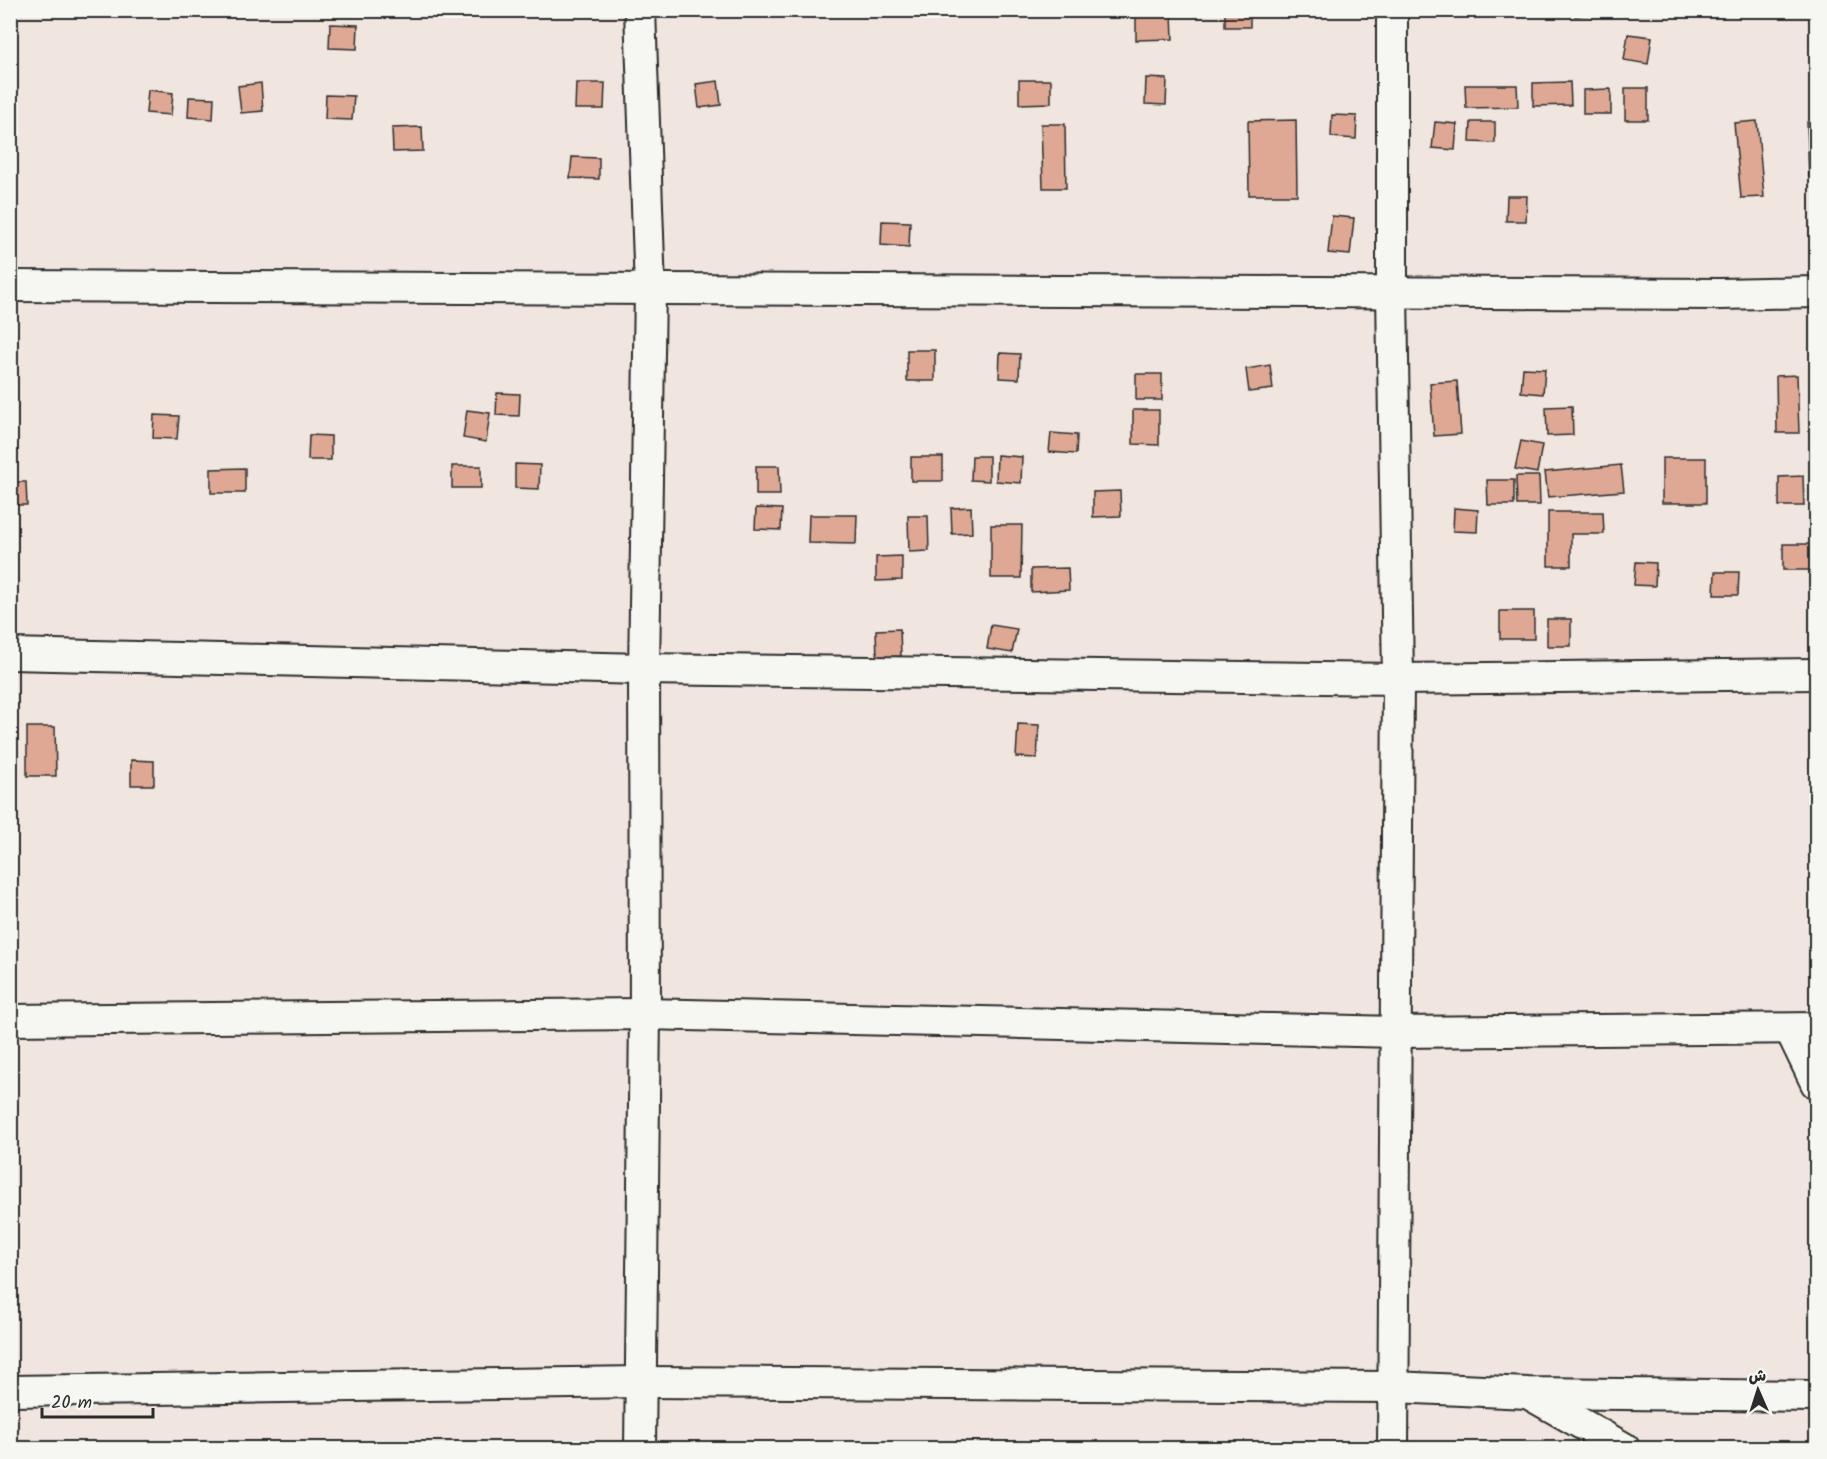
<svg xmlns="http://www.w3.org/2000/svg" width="1827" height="1459" viewBox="0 0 1827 1459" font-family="Kalam,'Playpen Sans Arabic',sans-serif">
  <rect width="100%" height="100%" fill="#f1e6df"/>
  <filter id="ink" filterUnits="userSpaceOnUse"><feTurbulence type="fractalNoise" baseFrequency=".0167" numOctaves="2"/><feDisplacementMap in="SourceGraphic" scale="12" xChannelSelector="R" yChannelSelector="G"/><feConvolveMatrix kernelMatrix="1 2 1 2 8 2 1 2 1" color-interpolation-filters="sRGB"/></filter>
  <g filter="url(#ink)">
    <!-- building -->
    <g fill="#dea894" stroke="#2b2b2b" stroke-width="1.5">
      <rect x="1225" y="10" width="25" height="17"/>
      <rect x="1484" y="10" width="24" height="5"/>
      <path d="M1575,10H1598V14L1575,16Z"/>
      <path d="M1172,13L1173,39L1136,40V15Z"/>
      <path d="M330,24L358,25L357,49L329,48Z"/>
      <path d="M1628,34L1652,37L1648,64L1624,60Z"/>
      <path d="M1146,78L1167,79L1166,105L1145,104Z"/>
      <path d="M1019,80H1051V103L1019,104Z"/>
      <path d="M718,81L721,105L699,108L696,84Z"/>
      <path d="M1570,82L1571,105L1533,106V83Z"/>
      <path d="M261,83L263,111L241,113L238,86Z"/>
      <path d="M576,83H605L604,109H575Z"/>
      <path d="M1465,85H1517L1518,107L1466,108Z"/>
      <rect x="1625" y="88" width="23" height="32"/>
      <path d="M1611,89V114H1583V90Z"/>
      <path d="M148,90L173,93L171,115L146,113Z"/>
      <path d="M326,95L354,96L352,120L325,119Z"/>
      <path d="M189,97L214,98L213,119L188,117Z"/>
      <path d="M1332,115L1357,116L1356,139L1331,137Z"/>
      <path d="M1296,120L1297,195H1249L1248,121Z"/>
      <path d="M1757,121L1764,197L1741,198L1734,123Z"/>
      <path d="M1435,122L1457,124L1455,150L1432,148Z"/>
      <path d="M1471,122H1495V143L1470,142Z"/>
      <path d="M1807,122H1816V177H1809Z"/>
      <path d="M1041,124H1065L1066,188H1043Z"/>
      <path d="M422,127L423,151L393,152L392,128Z"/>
      <path d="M572,157L599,158V179L570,178Z"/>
      <path d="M1507,196H1527L1526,221H1506Z"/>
      <path d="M1332,216L1354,218L1350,255L1328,253Z"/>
      <path d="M882,221L910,222L909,247L881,245Z"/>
      <rect x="907" y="350" width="28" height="31"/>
      <path d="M1000,353L1020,354L1019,379L999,378Z"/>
      <path d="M1270,365L1273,389L1249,392L1246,369Z"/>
      <path d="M1523,368L1545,369L1543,394L1521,392Z"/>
      <rect x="1136" y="374" width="26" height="26"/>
      <path d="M1797,375L1799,433H1777L1776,376Z"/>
      <path d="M1457,381L1461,434L1434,436L1430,383Z"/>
      <path d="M497,393L520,394L519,416L496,415Z"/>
      <path d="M1572,406L1573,435L1547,436L1546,407Z"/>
      <path d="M467,410L490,413L486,442L463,438Z"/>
      <path d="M1133,410H1159V445L1133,444Z"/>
      <path d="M154,415L179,416L177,439L153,438Z"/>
      <path d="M1051,433L1077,435L1076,454L1049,452Z"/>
      <path d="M309,435L331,436V460H308Z"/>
      <path d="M1521,441L1542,445L1537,473L1515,469Z"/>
      <path d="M997,455L1022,457L1021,483L996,481Z"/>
      <path d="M972,456H989V481L971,480Z"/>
      <rect x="911" y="457" width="32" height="24"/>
      <rect x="1662" y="458" width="44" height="45"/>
      <path d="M515,464L540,465L539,489L515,488Z"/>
      <path d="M1621,465L1624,491L1548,497L1545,472Z"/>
      <rect x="452" y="466" width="29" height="22"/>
      <path d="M756,466H779L780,495H756Z"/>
      <path d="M245,468V493H211V469Z"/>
      <path d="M1516,476H1539L1540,505H1517Z"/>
      <path d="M1803,476L1804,506H1779V477Z"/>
      <path d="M1487,480H1514V505H1488Z"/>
      <path d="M10,482H26L27,505H10Z"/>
      <path d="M1120,491L1121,516L1093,517V492Z"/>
      <path d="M971,507L972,533L952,534L951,508Z"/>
      <path d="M756,508L782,509L781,530L755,529Z"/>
      <path d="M1454,508L1478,510L1477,532L1453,531Z"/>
      <path d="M1548,512H1603L1604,534H1571V566H1548Z"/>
      <path d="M809,515H857L856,544L808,543Z"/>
      <path d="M908,516H928L929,551L909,552Z"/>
      <path d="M991,525H1022L1021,578H991Z"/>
      <rect x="1783" y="544" width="33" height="26"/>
      <path d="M902,556V580L876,581V557Z"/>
      <path d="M1636,562L1656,563L1655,586L1634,585Z"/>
      <path d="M1068,568L1069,590L1031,592V569Z"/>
      <path d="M1715,572H1739L1738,595H1714Z"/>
      <rect x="1500" y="611" width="34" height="28"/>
      <rect x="1547" y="619" width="24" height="27"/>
      <path d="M991,625L1017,629L1012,653L987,649Z"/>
      <path d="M900,629L901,656L877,658L876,630Z"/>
      <path d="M1018,724L1039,725L1037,758L1016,757Z"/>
      <path d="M27,727H55L56,776H27Z"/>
      <path d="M131,760L154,761V785H131Z"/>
    </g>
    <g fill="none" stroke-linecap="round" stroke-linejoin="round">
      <defs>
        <g id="minor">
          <path d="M1392,10V293L1398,679L1393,1448"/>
          <path d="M10,286L1720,294L1816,292"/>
          <path d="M10,654L644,669L1398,679L1816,674"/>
          <path d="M10,1020L645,1014L1396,1032L1816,1028"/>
          <path d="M1790,1029L1816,1083"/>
          <path d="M10,1391L641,1382L1394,1387L1528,1393L1816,1396"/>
          <path d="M1531,1395L1624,1448"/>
          <path d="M640,1448L645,1014L644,669L650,290L640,10"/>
        </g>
      </defs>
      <!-- minor casing -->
      <use href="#minor" stroke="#2b2b2b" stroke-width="34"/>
      <!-- minor -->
      <use href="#minor" stroke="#f6f6f2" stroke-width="30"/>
    </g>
  </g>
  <!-- margin -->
  <rect width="1827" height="1459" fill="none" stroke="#f6f6f2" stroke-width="36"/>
  <rect x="18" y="18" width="1791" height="1423" fill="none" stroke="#2b2b2b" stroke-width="2" filter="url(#ink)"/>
  <!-- north arrow -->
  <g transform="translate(1758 1390) rotate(357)" stroke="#f6f6f2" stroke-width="4.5" paint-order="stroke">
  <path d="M0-4.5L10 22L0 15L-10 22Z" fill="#2b2b2b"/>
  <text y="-9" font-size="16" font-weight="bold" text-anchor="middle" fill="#2b2b2b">ش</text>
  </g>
  <!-- scale -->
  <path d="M42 1408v9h111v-9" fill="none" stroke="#2b2b2b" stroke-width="3"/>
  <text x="51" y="1408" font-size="18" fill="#2b2b2b" stroke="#f6f6f2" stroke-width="4.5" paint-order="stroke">20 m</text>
</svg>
